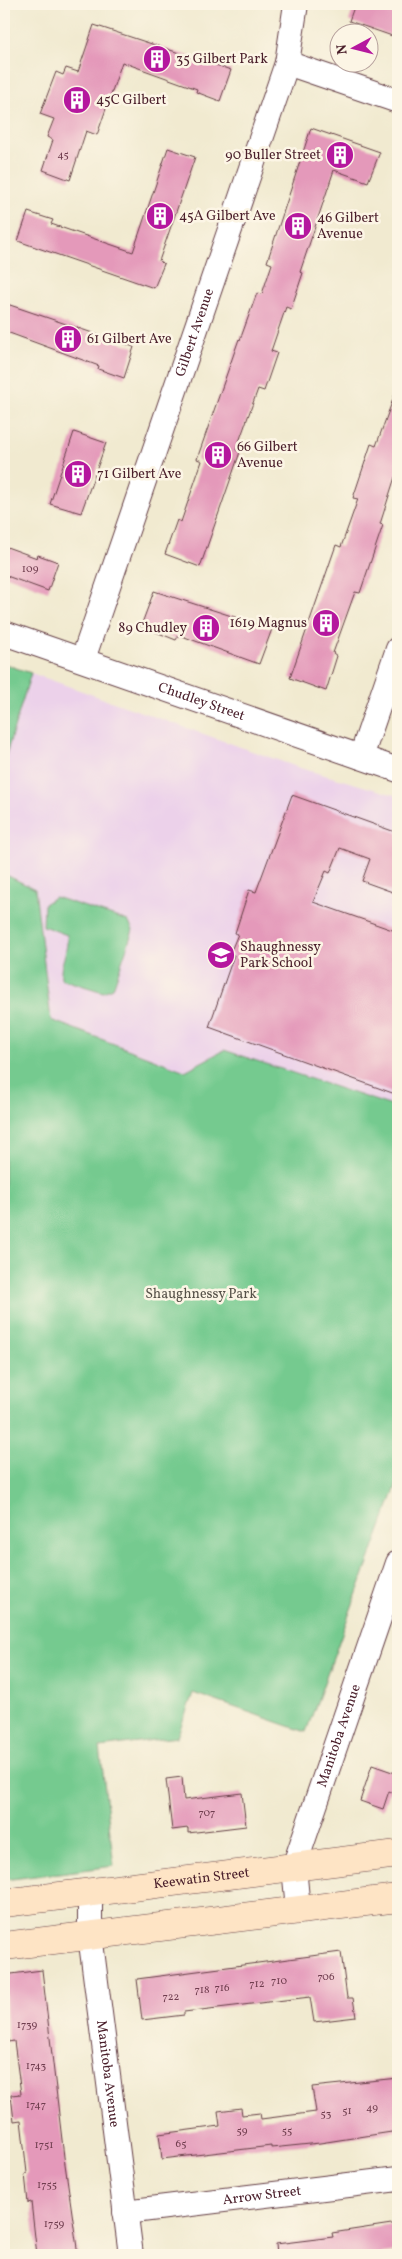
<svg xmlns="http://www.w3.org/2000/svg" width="402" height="2259" viewBox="0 0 402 2259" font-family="Vollkorn,serif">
  <rect width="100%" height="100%" fill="#fcf5e5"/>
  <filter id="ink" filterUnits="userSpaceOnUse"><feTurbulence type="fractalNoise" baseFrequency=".02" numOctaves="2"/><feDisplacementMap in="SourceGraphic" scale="10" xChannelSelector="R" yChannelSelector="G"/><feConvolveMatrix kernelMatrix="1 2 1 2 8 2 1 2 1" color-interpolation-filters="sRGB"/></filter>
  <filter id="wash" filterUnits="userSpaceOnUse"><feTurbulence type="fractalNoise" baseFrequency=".0096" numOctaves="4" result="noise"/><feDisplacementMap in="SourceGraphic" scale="20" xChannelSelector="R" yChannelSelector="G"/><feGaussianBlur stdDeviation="1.12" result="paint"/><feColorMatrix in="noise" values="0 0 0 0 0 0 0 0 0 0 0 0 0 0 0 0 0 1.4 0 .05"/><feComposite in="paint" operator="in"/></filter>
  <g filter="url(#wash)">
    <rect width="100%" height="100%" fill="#f1ead0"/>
    <!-- built -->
    <path fill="#ecd1ea" d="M31,673L300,768L398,796V1108L224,1050L185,1071L51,1020L35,889L4,874V761Z"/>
    <!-- green -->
    <g fill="#74ca8f" stroke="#5f745d">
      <path d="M4,664L31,673L4,761Z"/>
      <path d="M4,874L35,889L51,1020L185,1071L224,1050L398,1108V1481L306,1732L193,1693L177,1737L100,1747L114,1866L4,1880Z"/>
      <path d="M55,897L128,921L133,930L113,988L103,992L61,979C59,964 69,951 67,935L43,926L44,904Z"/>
    </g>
    <g id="blocks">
      <!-- building -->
      <g fill="#e499ba">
        <path d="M355,4H398V38L349,21Z"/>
        <path d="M94,25L231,70L220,101L196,92L197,89L122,62L97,135L86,131L70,180L43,170L53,140L47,137L54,119L40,114L56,72L63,75L66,68L78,72Z"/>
        <path d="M311,128L380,152L368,182L334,170L300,272L303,273L291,309L286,307L271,351L277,353L264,391L258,389L236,450L240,452L200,567L165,554L177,520L181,522L202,461L197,459L239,339L240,340L257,293L262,294L272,264L267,262Z"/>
        <path d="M168,148L195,157L159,261L164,264L154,288L18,241L28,212L53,220L51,224L133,252Z"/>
        <path d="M4,303L134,347L124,378L98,369L99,366L4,331Z"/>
        <path d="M396,391H398V478L395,477L380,524L383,525L360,593L355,592L333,653L337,656L326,691L290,678L336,545L341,547L358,499L353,498L371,444L376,446Z"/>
        <path d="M74,432L106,443L81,513L50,504Z"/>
        <path d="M4,546L37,558L38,555L58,562L48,591L4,575Z"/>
        <path d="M154,591L272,629L259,664L179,635L176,640L141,626Z"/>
        <path d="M292,795L398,833V894L362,881L370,859L340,848L330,873L326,871L313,902L398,932V1095L209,1027L234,955L230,953L238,934L235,933L249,890L256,892Z"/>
        <path d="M372,1765L398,1774V1795L389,1791L383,1809L360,1801Z"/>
        <path d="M182,1777L184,1800L242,1793L246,1826L188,1833V1828L172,1830L166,1779Z"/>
        <path d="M341,1952L347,1998H353L356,2017L314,2022L310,1997L184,2012V2015L142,2020L137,1979Z"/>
        <path d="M42,1970L64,2157L78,2255H37L31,2202L28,2203L25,2174L27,2173L21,2120L14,2121L11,2095L21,2094L14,2041L8,2042L4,1975Z"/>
        <path d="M398,2078V2131L320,2143L271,2148V2146L162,2159L159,2134L220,2126L218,2111L241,2108L242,2115L260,2113L261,2119L316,2112L312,2087Z"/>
        <path d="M398,2223V2252L378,2255H277L276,2244L333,2237L332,2233Z"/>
      </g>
    </g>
  </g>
  <g filter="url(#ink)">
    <use href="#blocks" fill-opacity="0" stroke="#633d44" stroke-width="1"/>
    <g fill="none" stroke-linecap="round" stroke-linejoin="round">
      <defs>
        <g id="minor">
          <path d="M287,63L398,101"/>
          <path id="s1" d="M4,633L398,770"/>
          <path id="s2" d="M83,659L287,63L296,4"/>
          <path d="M361,757L398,649"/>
          <path id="s3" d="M90,1893V1935L131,2255"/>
          <path id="s4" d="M298,1909L294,1867L398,1563"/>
          <path id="s5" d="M125,2212L398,2179"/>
        </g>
        <g id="secondary">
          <path id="s6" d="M4,1903L398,1854"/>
          <path d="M4,1946L398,1898"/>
        </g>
      </defs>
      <!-- minor casing -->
      <use href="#minor" stroke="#633d44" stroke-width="26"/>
      <!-- secondary casing -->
      <use href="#secondary" stroke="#633d44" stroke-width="29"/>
      <!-- minor -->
      <use href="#minor" stroke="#fff" stroke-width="24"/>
      <!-- secondary -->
      <use href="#secondary" stroke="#fee4c5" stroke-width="28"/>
    </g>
  </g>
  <!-- icons -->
  <defs>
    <symbol id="building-disc" viewBox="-11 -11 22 22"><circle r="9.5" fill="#b5179e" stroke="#fcf5e5"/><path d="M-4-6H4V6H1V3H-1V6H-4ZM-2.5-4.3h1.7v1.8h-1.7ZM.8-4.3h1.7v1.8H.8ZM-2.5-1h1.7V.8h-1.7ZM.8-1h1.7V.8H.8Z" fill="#fff"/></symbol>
    <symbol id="school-disc" viewBox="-11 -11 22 22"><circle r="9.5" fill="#b5179e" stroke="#fcf5e5"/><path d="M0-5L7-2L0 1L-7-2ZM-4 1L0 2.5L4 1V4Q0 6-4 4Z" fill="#fff"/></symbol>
  </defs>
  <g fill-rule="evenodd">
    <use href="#building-disc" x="141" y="43" width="32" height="32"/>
    <use href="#building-disc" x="61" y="84" width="32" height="32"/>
    <use href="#building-disc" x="324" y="139" width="32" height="32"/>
    <use href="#building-disc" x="144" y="200" width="32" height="32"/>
    <use href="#building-disc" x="282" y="210" width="32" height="32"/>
    <use href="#building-disc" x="52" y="323" width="32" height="32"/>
    <use href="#building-disc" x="202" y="439" width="32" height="32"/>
    <use href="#building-disc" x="62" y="458" width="32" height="32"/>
    <use href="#building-disc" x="310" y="607" width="32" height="32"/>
    <use href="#building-disc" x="190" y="612" width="32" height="32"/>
    <use href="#school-disc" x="205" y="939" width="32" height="32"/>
  </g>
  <g text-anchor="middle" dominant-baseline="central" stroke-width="5" stroke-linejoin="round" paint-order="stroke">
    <!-- number labels -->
    <g font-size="11" fill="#703e4f">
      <text x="63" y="155">45</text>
      <text x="30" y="569">109</text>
      <text x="207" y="1813">707</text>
      <text x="326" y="1977">706</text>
      <text x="279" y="1981">710</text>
      <text x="257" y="1984">712</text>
      <text x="222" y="1988">716</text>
      <text x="202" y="1990">718</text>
      <text x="171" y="1997">722</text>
      <text x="27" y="2025">1739</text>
      <text x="36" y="2066">1743</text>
      <text x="36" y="2105">1747</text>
      <text x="372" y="2108">49</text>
      <text x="347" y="2111">51</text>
      <text x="326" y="2114">53</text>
      <text x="242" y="2131">59</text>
      <text x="287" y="2131">55</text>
      <text x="181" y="2144">65</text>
      <text x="44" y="2145">1751</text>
      <text x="47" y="2185">1755</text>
      <text x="54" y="2224">1759</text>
    </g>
    <!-- poi labels -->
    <g font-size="14" fill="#4a1f2b" stroke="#fcf5e5" text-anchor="start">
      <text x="176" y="59">35 Gilbert Park</text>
      <text x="96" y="100">45C Gilbert</text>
      <text x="321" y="155" text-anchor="end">90 Buller Street</text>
      <text x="179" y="216">45A Gilbert Ave</text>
      <text x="317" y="218">46 Gilbert<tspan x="317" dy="16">Avenue</tspan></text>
      <text x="87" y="339">61 Gilbert Ave</text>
      <text x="237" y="447">66 Gilbert<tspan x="237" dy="16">Avenue</tspan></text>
      <text x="97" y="474">71 Gilbert Ave</text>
      <text x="307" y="623" text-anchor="end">1619 Magnus</text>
      <text x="187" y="628" text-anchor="end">89 Chudley</text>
      <text x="240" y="947">Shaughnessy<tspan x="240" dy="16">Park School</tspan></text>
    </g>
    <!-- street labels -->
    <g font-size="14" fill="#4a1f2b" stroke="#fcf5e5">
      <text stroke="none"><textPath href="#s2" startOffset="345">Gilbert Avenue</textPath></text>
      <text stroke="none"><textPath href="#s1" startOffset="209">Chudley Street</textPath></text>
      <text stroke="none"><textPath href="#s4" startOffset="181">Manitoba Avenue</textPath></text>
      <text stroke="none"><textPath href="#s6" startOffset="199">Keewatin Street</textPath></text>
      <text stroke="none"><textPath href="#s3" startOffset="182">Manitoba Avenue</textPath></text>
      <text stroke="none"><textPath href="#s5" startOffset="138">Arrow Street</textPath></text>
    </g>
    <!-- park labels -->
    <g font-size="14" fill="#575249" stroke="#fcf5e5">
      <text x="201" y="1294">Shaughnessy Park</text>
    </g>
  </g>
  <!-- margin -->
  <rect width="402" height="2259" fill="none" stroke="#fcf5e5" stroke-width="20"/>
  <!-- north arrow -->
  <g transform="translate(354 48) rotate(263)"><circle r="24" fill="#fcf5e5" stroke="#b59f9b"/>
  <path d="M0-4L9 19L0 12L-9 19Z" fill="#b5179e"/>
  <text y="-8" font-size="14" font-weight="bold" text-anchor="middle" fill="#4a1f2b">N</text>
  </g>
</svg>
